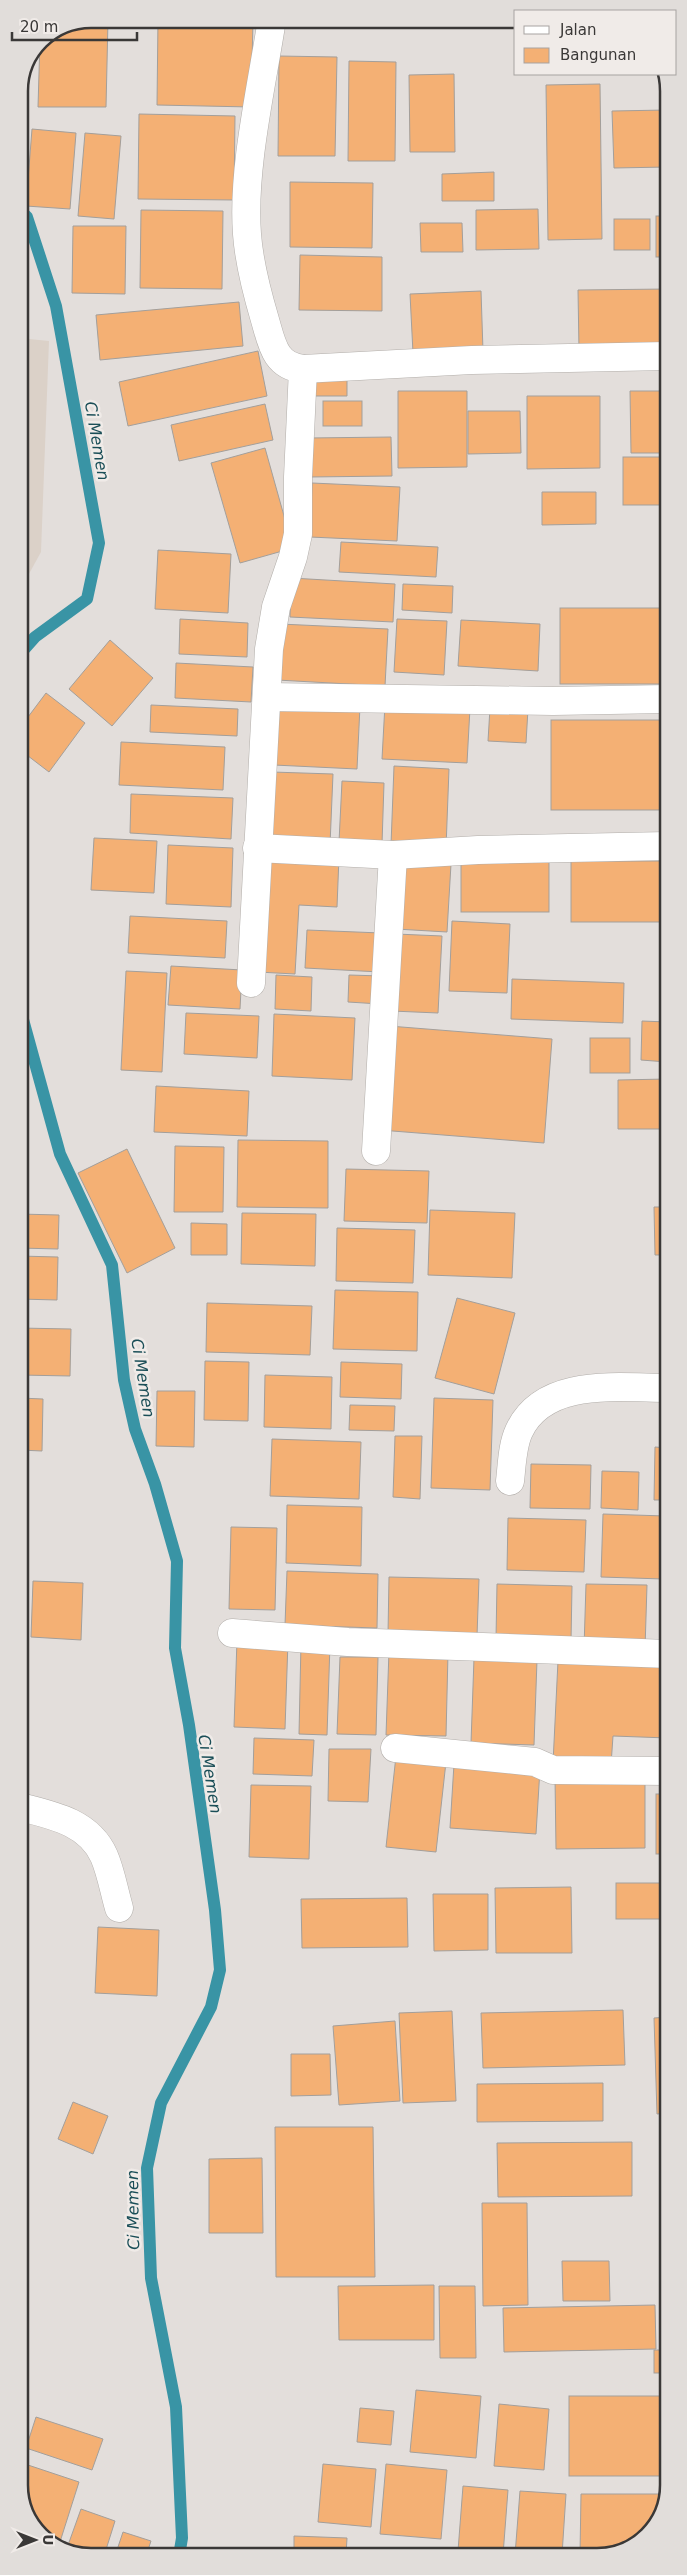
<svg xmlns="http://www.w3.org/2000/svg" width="687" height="2575" viewBox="0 0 687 2575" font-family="'DejaVu Sans',sans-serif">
  <rect width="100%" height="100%" fill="#e3dedb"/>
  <!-- built -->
  <path fill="#dbd1c8" d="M19,338L49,341L41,552L19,592Z"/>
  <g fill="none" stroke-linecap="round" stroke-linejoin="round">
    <!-- stream -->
    <g stroke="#3994a5" stroke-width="12">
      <path d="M19,209L27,217L56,306L99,543L87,599L35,637L19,655"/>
      <path d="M19,1005L60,1154L112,1265L124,1380L135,1429L155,1484L177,1561L175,1648L189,1725L215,1910L220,1970L211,2007L161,2103L147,2168L151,2278L176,2407L182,2538L179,2556"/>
    </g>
  </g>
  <!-- building -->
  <g fill="#f4b074" stroke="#a39f9b">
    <path d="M158,19L253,20L251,107L157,105Z"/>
    <path d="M87,20H108L106,107H38L40,40Z"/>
    <path d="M279,56L337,57L335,156H278Z"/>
    <path d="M349,61L396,62L395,161H348Z"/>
    <path d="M454,74L455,152H410L409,75Z"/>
    <path d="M600,84L602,239L548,240L546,85Z"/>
    <path d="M666,110L667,167L614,168L612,111Z"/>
    <path d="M139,114L235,116L234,200L138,199Z"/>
    <path d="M32,129L76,133L70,209L26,206Z"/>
    <path d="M85,133L121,136L114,219L78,216Z"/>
    <path d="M494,172V201H442V174Z"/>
    <path d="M290,182L373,183L372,248L290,247Z"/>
    <path d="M538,209L539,249L476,250V210Z"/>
    <path d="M141,210L223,211L222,289L140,288Z"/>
    <rect x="656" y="216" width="11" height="41"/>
    <rect x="614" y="219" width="36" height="31"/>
    <path d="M420,223H462L463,252H421Z"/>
    <path d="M73,226H126L125,294L72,293Z"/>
    <path d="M300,255L382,257V311L299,310Z"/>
    <path d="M667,289V349L579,350L578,290Z"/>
    <path d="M481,291L483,351L413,353L410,294Z"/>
    <path d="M239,302L243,346L100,360L96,315Z"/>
    <path d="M19,345L26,346L22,400H19Z"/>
    <path d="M258,351L267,396L128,426L119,382Z"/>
    <path d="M347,374V396H310V375Z"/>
    <path d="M398,391H467V467L398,468Z"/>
    <path d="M630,391H667V453H631Z"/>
    <path d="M527,396H600V468L527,469Z"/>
    <rect x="323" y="401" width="39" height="25"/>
    <path d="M265,404L273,440L179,461L171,425Z"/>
    <path d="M468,411H520L521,453L468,454Z"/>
    <path d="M391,437L392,476L309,477V438Z"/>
    <path d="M265,448L293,548L240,563L211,463Z"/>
    <rect x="623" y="457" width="44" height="48"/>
    <path d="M312,483L400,487L397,541L310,537Z"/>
    <path d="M542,492H596V524L542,525Z"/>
    <path d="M341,542L438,547L436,577L339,572Z"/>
    <path d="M158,550L231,554L228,613L155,609Z"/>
    <path d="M291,578L395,584L393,622L290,617Z"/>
    <path d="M403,584L453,586L452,613L402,610Z"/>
    <rect x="560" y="608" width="107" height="76"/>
    <path d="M180,619L248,623L247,657L179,654Z"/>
    <path d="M397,619L447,621L444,675L394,672Z"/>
    <path d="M461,620L540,624L538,671L458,666Z"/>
    <path d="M280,624L388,629L385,686L277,680Z"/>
    <path d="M110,640L153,678L112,726L69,689Z"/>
    <path d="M176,663L253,667L251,702L175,698Z"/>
    <path d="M46,693L85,723L49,772L19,749V729Z"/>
    <path d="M277,702L360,706L357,769L274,765Z"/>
    <path d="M385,704L470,708L467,763L382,759Z"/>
    <path d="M151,705L238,709L237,736L150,732Z"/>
    <path d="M490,708L528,709L526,743L488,741Z"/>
    <rect x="551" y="720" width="116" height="90"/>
    <path d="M121,742L225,747L223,790L119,785Z"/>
    <path d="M394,766L449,769L446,848L391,845Z"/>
    <path d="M272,772L333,774L330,845L268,842Z"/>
    <path d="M342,781L384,783L382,844L339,842Z"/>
    <path d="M131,794L233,798L231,839L130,833Z"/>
    <path d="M94,838L157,841L154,893L91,890Z"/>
    <path d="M168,845L233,848L231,907L166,904Z"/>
    <path d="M263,854L339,857L337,907L299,905L295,974L258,972Z"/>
    <rect x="461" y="859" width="88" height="53"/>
    <path d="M399,861L451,864L447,932L396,929Z"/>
    <rect x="571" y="861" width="96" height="61"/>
    <path d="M130,916L227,921L225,958L128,953Z"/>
    <path d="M452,921L510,924L507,993L449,991Z"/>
    <path d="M307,930L381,933L380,972L305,968Z"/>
    <path d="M396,934L442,936L438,1013L392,1011Z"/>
    <path d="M171,966L242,970L240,1009L168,1005Z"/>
    <path d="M126,971L167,973L162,1072L121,1070Z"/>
    <path d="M276,975L312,977L311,1011L275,1009Z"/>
    <path d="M349,975L382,976L380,1004L348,1002Z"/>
    <path d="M512,979L624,983L623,1023L511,1019Z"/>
    <path d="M186,1013L259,1016L257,1058L184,1054Z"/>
    <path d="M274,1014L355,1018L352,1080L272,1076Z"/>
    <path d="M642,1021L667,1022V1062L641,1060Z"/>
    <path d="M389,1026L552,1039L544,1143L380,1130Z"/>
    <rect x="590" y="1038" width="40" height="35"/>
    <path d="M667,1079V1129H618V1080Z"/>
    <path d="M156,1086L249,1091L247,1136L154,1132Z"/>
    <path d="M238,1140L328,1141V1208L237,1207Z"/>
    <path d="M175,1146L224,1147L223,1212H174Z"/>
    <path d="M127,1149L175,1248L127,1273L78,1173Z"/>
    <path d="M346,1169L429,1171L427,1223L344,1221Z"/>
    <path d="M654,1207H667L668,1255H655Z"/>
    <path d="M430,1210L515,1213L512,1278L428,1275Z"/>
    <path d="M242,1213L316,1214L315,1266L241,1264Z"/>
    <path d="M19,1214L59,1215L58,1249L19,1248Z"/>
    <path d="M191,1223L227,1224V1255H191Z"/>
    <path d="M337,1228L415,1230L413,1283L336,1281Z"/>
    <path d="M19,1256L58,1257L57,1300L19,1299Z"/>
    <path d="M335,1290L418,1292L417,1351L333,1349Z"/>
    <path d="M457,1298L515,1313L494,1394L435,1378Z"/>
    <path d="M207,1303L312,1306L310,1355L206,1352Z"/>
    <path d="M19,1328L71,1329L70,1376L20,1375Z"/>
    <path d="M205,1361L249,1362L248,1421L204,1420Z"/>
    <path d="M341,1362L402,1364L401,1399L340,1397Z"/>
    <path d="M265,1375L332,1377L331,1429L264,1427Z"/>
    <path d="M157,1391H195L194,1447L156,1446Z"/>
    <path d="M20,1398L43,1399L42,1451L20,1450Z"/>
    <path d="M434,1398L493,1400L490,1490L431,1488Z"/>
    <path d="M350,1405L395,1406L394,1431L349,1430Z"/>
    <path d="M395,1436H422L420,1499L393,1497Z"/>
    <path d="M272,1439L361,1442L359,1499L270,1496Z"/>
    <path d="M655,1447L668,1448V1500H654Z"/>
    <path d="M531,1464L591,1465L590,1509L530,1508Z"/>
    <path d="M602,1471L639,1472L638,1510L601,1508Z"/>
    <path d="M287,1505L362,1507L361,1566L286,1563Z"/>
    <path d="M603,1514L665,1516L663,1579L601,1577Z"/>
    <path d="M508,1518L586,1520L584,1572L507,1570Z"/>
    <path d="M231,1527L277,1528L275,1610L229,1609Z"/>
    <path d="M287,1571L378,1574L377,1628L285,1625Z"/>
    <path d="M389,1577L479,1579L477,1636L388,1634Z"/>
    <path d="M33,1581L83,1583L81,1640L31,1637Z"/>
    <path d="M497,1584L572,1586L571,1641L496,1638Z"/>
    <path d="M586,1584L647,1585L645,1649L584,1648Z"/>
    <path d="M237,1640L288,1641L285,1729L234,1727Z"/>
    <path d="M301,1643L330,1644L327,1735L299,1734Z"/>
    <path d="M389,1651L448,1653L446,1736L386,1735Z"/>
    <path d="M340,1657H378L376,1735L337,1734Z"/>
    <path d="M474,1658L537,1660L534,1745L471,1743Z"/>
    <path d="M558,1661L668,1667V1738L613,1736L611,1765L553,1763Z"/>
    <path d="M254,1738L314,1740L312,1776L253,1774Z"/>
    <path d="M329,1749H371L368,1802L328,1801Z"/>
    <path d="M396,1756L446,1762L436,1852L386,1847Z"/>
    <path d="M454,1764L540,1769L536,1834L450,1828Z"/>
    <path d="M645,1775V1848L556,1849L555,1776Z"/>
    <path d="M251,1785L311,1786L309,1859L249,1857Z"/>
    <rect x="656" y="1794" width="12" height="60"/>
    <rect x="616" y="1883" width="52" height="36"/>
    <path d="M571,1887L572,1953H496L495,1888Z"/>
    <path d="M433,1894H488V1950L434,1951Z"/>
    <path d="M407,1898L408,1947L302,1948L301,1899Z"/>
    <path d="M98,1927L159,1930L157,1996L95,1993Z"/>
    <path d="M623,2010L625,2065L483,2068L481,2013Z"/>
    <path d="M452,2011L456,2101L403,2103L399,2013Z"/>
    <path d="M668,2017V2113L657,2114L654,2018Z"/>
    <path d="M395,2021L400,2101L339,2105L333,2026Z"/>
    <path d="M291,2054H330L331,2095L291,2096Z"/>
    <path d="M603,2083V2121L477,2122V2084Z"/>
    <path d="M73,2102L108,2116L93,2154L58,2139Z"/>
    <path d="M663,2126H668V2226H665Z"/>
    <path d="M275,2127H373L375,2277H276Z"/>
    <path d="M632,2142V2196L498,2197L497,2143Z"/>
    <path d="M262,2158L263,2233H209V2159Z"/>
    <path d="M482,2203H527L528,2305L483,2306Z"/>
    <path d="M663,2228H668L667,2340Z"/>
    <path d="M562,2261H609L610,2301H563Z"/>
    <path d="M434,2285V2340H339L338,2286Z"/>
    <path d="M439,2286H475L476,2358H440Z"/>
    <path d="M655,2305L656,2349L504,2352L503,2308Z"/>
    <rect x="654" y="2350" width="14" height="23"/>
    <path d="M416,2390L481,2396L476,2458L410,2452Z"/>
    <rect x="569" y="2396" width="99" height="80"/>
    <path d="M499,2404L549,2409L544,2470L494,2466Z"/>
    <path d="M360,2408L394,2411L391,2445L357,2442Z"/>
    <path d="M36,2417L103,2439L92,2470L26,2448Z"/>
    <path d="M22,2463L79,2482L59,2545L43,2538L20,2499Z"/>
    <path d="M323,2464L376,2469L371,2527L318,2522Z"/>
    <path d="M386,2464L447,2470L441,2539L380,2534Z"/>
    <path d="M463,2486L508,2490L503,2555L458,2551Z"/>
    <path d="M520,2491L566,2494L562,2555H515Z"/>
    <path d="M581,2494H665L651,2532L611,2555H580Z"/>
    <path d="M81,2509L115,2521L104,2556H86L67,2548Z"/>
    <path d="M123,2532L151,2541L146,2556H115Z"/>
    <path d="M294,2536L347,2538L346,2555L294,2556Z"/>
    <path d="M361,2548L412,2551V2555H361Z"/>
    <path d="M202,2549L258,2554V2556H202Z"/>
  </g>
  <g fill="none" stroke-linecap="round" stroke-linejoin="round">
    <defs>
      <g id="minor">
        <path d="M272,19C262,85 242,169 247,234C249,263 257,293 265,320C272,344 275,366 303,369L472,360L667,356"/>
        <path d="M267,697L553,701L667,699"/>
        <path d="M257,848L393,855L478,850L667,846"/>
        <path d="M251,983L269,649L276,607L293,557L298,534V477L303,369"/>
        <path d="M376,1151L393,855"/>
        <path d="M510,1481C512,1465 512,1446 519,1431C544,1377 619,1388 668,1388"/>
        <path d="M232,1633L348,1642L668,1654"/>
        <path d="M395,1748L535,1762L553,1770L668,1771"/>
        <path d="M20,1807C52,1815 89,1822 104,1856C111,1872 114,1891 119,1908"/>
      </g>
    </defs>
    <!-- minor casing -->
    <use href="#minor" stroke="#b2aeaa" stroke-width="29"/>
    <!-- minor -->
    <use href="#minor" stroke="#fff" stroke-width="28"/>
  </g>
  <g text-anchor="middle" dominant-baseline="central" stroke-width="5" stroke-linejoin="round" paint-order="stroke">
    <!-- water labels -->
    <g font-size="16" font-style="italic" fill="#1a4e57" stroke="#f0ebe8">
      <text transform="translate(97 441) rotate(80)">Ci Memen</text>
      <text transform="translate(143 1378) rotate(81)">Ci Memen</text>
      <text transform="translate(210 1774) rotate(81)">Ci Memen</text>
      <text transform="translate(133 2210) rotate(-91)">Ci Memen</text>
    </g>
  </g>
  <!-- crop -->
  <path d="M0 0H687V2575H0ZM91 28H597A63 63 0 0 1 660 91V2485A63 63 0 0 1 597 2548H91A63 63 0 0 1 28 2485V91A63 63 0 0 1 91 28Z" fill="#e1ddda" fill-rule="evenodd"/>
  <path fill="none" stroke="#3a3837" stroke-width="2.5" d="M91 28H597A63 63 0 0 1 660 91V2485A63 63 0 0 1 597 2548H91A63 63 0 0 1 28 2485V91A63 63 0 0 1 91 28Z"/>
  <!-- legend -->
  <rect x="514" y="10" width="162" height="65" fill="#f0ebe8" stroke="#a7a3a1"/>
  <rect x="524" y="26" width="25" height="8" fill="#ffffff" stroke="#a7a3a1"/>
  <text x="560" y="35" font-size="15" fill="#3a3837">Jalan</text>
  <rect x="524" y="48" width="25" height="15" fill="#f4b074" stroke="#a7a3a1"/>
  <text x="560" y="60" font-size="15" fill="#3a3837">Bangunan</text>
  <!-- north arrow -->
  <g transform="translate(35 2540) rotate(90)" stroke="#f0ebe8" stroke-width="4" paint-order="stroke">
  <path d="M0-4L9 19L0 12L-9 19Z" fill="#3a3837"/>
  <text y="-8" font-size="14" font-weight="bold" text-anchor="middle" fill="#3a3837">U</text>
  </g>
  <!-- scale -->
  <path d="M12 32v8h125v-8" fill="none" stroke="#3a3837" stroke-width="2.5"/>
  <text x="20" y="32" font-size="15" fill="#3a3837" stroke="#f0ebe8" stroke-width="4" paint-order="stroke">20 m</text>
</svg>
